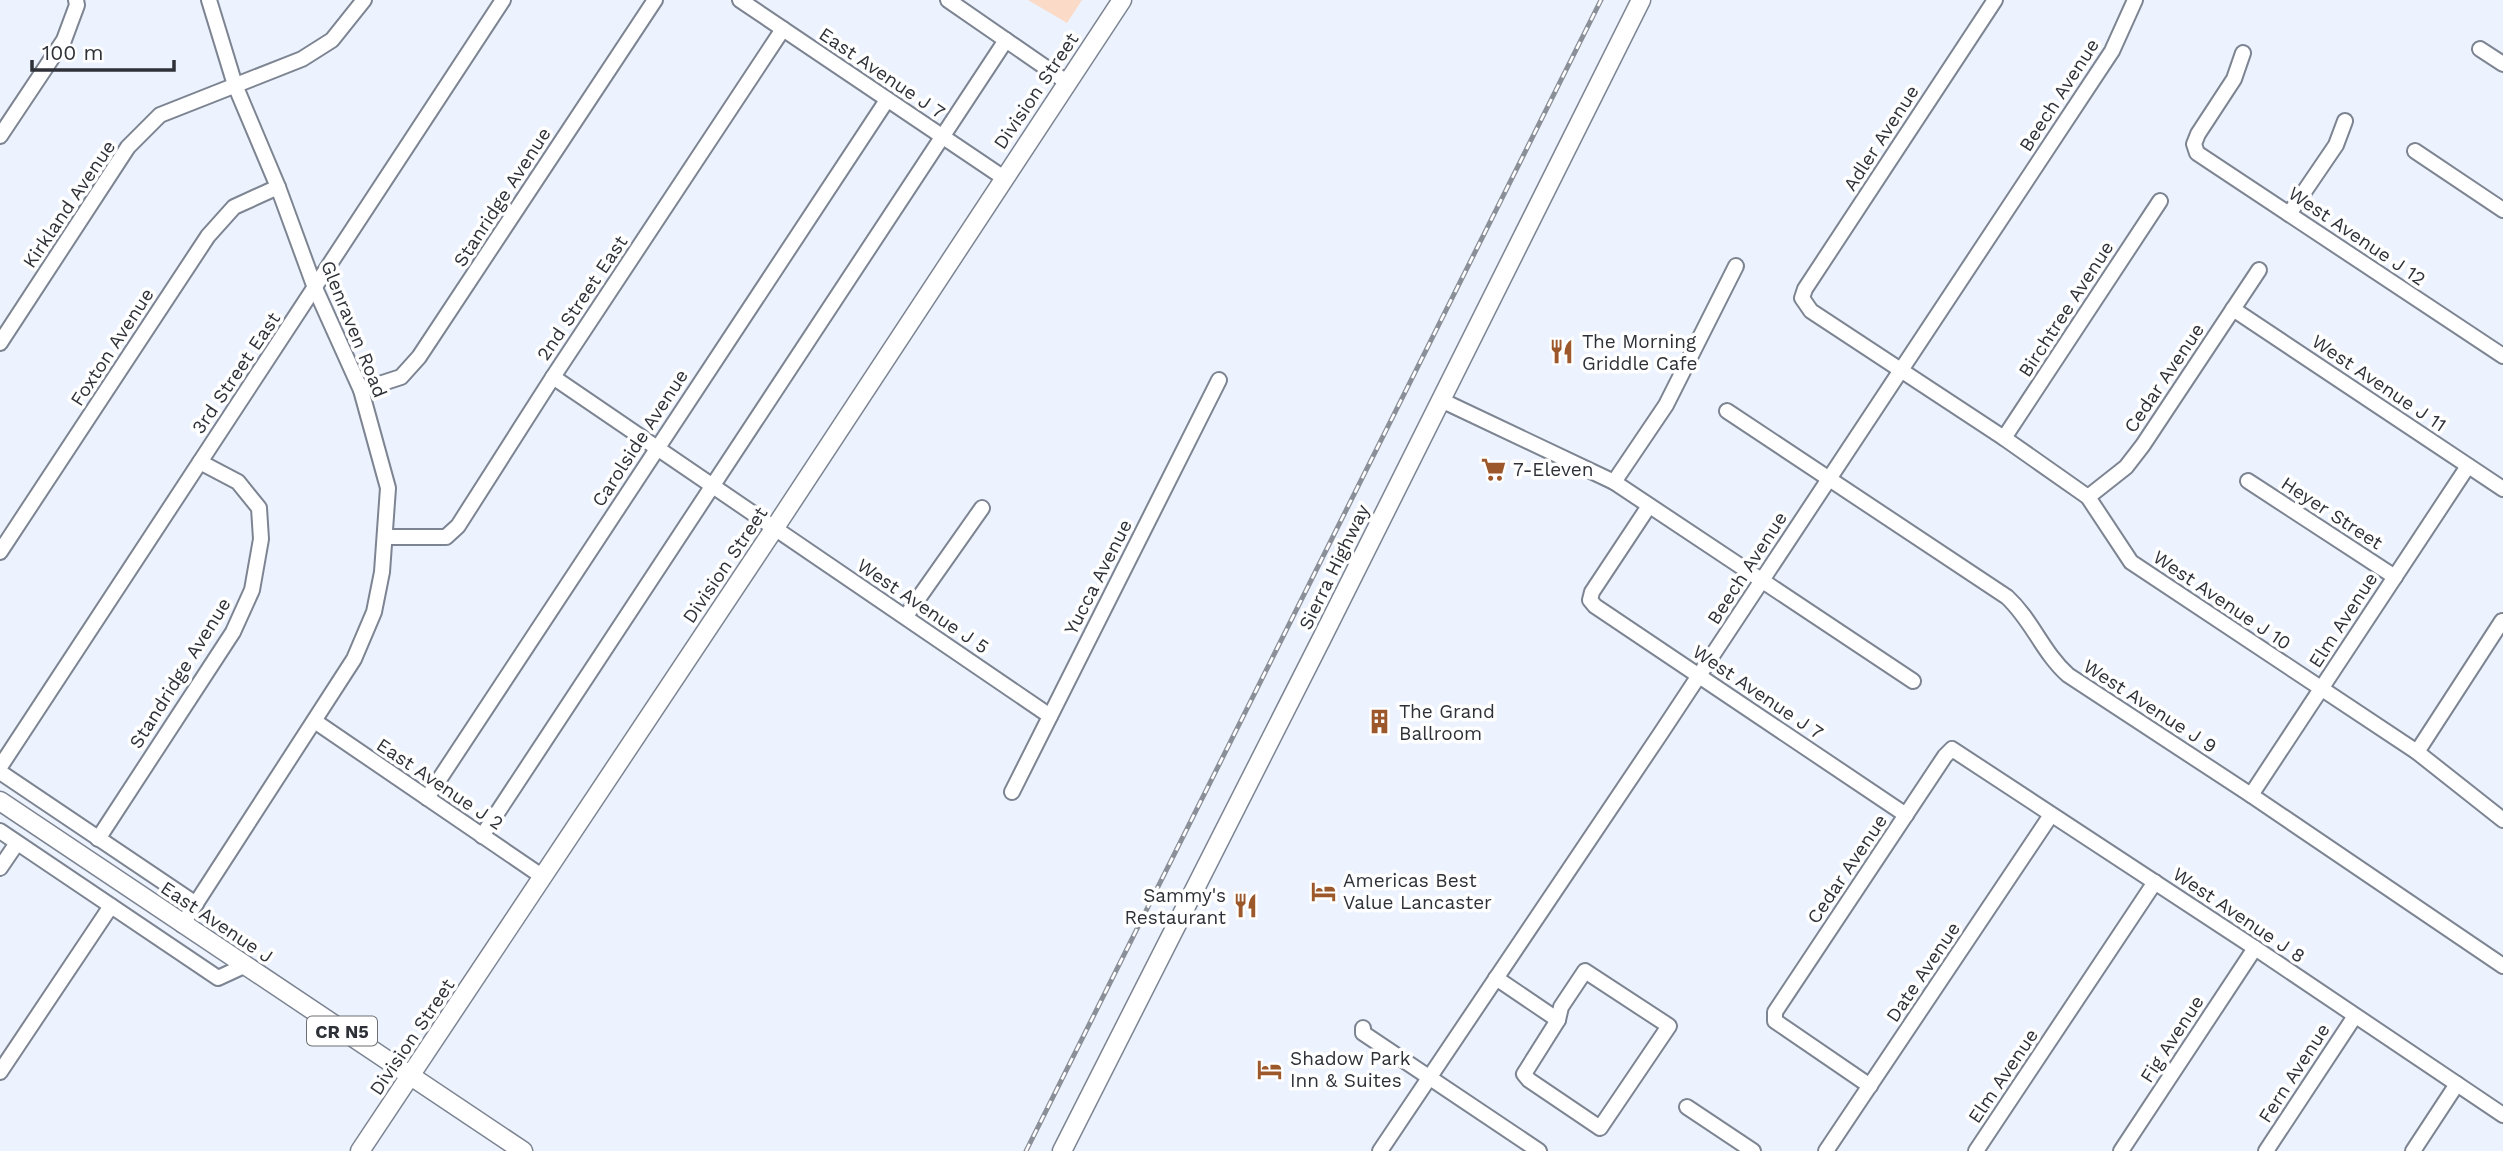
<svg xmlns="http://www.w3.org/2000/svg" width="2503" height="1151" viewBox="0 0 2503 1151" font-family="'Work Sans',sans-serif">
  <rect width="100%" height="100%" fill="#ecf3ff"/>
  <!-- green -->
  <path fill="#fbdac7" d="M1028,0H1082L1067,23Z"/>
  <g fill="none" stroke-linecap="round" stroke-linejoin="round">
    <defs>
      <g id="minor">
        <path d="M740,0L1004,178"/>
        <path d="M948,0L1068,83"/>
        <path d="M1995,0L1805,289L1802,298L1811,311L2004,438L2088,497L2131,562L2417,752L2503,820"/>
        <path d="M2480,49L2503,64"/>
        <path d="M2243,53L2234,79L2198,134L2194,144L2197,153L2503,356"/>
        <path d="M0,136L64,40L77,5L76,0"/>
        <path d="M2415,151L2503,210"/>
        <path d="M2289,214L2336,145L2345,121"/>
        <path d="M2233,309L2503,489"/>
        <path d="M0,343L128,147L160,115L302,59L332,40L364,0"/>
        <path d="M553,377L1050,716"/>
        <path d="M361,390L401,377L419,357L655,0"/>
        <path d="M1441,400L1614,482L1913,681"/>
        <path d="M1727,411L2007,597C2032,620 2043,653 2068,675L2251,795L2503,966"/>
        <path d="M2004,438L2160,201"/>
        <path d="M2248,481L2395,577"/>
        <path d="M1614,482L1666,405L1736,266"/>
        <path d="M2088,497L2126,467L2143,445L2259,270"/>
        <path d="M1649,506L1592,592L1590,600L1595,606L1906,815"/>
        <path d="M385,537H446L458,526L553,377L783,29"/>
        <path d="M0,552L208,236L234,207L278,187"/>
        <path d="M906,616L982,508"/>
        <path d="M316,722L543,877"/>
        <path d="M2417,752L2502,621"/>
        <path d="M0,767L503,0"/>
        <path d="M0,772L196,904"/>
        <path d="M1012,792L1219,380"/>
        <path d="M2251,795L2468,466"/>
        <path d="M427,798L887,100"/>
        <path d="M0,831L218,978L244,966"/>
        <path d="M482,836L1006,40"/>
        <path d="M98,839L233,632L252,590L261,539L259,508L238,482L200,462"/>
        <path d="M0,868L17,843"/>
        <path d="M182,925L354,659L374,612L382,572L388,488L361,390L315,288L278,187L235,85L209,0"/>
        <path d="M1585,971L1669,1026L1600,1128L1529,1080L1524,1074L1558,1020L1561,1007Z"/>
        <path d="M1496,978L1558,1020"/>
        <path d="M1363,1028V1033L1539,1151"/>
        <path d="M0,1072L111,906"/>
        <path d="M1870,1086L1775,1021V1012L1945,756L1952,749L2255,948L2503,1115"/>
        <path d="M1687,1107L1753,1151"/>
        <path d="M1380,1151L1661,733L2112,51L2135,0"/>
        <path d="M1826,1151L2051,815"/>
        <path d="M1976,1151L2155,882"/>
        <path d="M2121,1151L2255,948"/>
        <path d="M2266,1151L2355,1016"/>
        <path d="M2413,1151L2457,1084"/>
      </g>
      <g id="major">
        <path d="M0,801L523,1151"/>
        <path d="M360,1151L774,529L1122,0"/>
        <path d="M1062,1151L1322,638L1641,0"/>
      </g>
    </defs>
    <!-- minor casing -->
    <use href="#minor" stroke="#7d8492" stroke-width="18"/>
    <!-- major casing -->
    <use href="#major" stroke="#7d8492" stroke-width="21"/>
    <!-- minor -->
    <use href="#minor" stroke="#fff" stroke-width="14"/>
    <!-- major -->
    <use href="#major" stroke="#fff" stroke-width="18"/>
    <defs>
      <path id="rail" d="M1026,1151L1601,0"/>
    </defs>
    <!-- rail casing -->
    <use href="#rail" stroke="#8a8f98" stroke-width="5"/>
    <!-- rail -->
    <use href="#rail" stroke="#fff" stroke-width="2.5" stroke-dasharray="8" stroke-linecap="butt"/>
  </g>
  <!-- icons -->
  <defs>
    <symbol id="restaurant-bare" viewBox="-9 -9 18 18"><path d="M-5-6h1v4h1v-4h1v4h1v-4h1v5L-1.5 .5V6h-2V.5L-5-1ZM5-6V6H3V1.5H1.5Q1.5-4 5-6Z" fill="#9c582a" stroke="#fff" stroke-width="2.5" paint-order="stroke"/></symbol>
    <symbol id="supermarket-bare" viewBox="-9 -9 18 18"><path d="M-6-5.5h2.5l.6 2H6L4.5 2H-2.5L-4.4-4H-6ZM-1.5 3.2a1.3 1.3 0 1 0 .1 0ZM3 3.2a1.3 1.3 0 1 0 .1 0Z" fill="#9c582a" stroke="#fff" stroke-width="2.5" paint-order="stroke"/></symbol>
    <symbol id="building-bare" viewBox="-9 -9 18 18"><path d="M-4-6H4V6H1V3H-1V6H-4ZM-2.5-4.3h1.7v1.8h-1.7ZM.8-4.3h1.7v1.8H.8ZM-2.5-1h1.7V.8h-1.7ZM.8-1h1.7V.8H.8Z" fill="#9c582a" stroke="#fff" stroke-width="2.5" paint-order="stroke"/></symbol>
    <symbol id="hotel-bare" viewBox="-9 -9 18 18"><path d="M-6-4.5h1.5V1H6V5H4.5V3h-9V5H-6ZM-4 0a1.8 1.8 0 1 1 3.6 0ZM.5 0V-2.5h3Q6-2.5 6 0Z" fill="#9c582a" stroke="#fff" stroke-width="2.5" paint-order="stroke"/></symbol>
  </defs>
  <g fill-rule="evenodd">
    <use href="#restaurant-bare" x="1544" y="334" width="35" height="35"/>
    <use href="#supermarket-bare" x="1476" y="452" width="35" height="35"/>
    <use href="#building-bare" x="1362" y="704" width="35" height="35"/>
    <use href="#hotel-bare" x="1306" y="874" width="35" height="35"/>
    <use href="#restaurant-bare" x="1228" y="888" width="35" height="35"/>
    <use href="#hotel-bare" x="1252" y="1052" width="35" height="35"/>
  </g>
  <g text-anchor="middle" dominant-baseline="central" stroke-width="7" stroke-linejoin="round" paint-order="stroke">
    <!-- shield labels -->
    <rect fill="#fff" stroke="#6d6f73" stroke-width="2" x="307" y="1016.5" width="70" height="29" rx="5"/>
    <g font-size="18" font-weight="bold" fill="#2e3137">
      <text x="342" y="1031">CR N5</text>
    </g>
    <!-- street labels -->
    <g font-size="19" fill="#2e3137" stroke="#fff">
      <text transform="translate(882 73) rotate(34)">East Avenue J 7</text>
      <text transform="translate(1036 91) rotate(-56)">Division Street</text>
      <text transform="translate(2059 95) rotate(-57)">Beech Avenue</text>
      <text transform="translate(1881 138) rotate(-57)">Adler Avenue</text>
      <text transform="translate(502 197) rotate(-57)">Stanridge Avenue</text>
      <text transform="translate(69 204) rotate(-56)">Kirkland Avenue</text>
      <text transform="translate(2357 236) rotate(34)">West Avenue J 12</text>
      <text transform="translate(582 298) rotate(-56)">2nd Street East</text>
      <text transform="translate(2066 309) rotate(-57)">Birchtree Avenue</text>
      <text transform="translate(354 329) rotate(68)">Glenraven Road</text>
      <text transform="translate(112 347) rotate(-57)">Foxton Avenue</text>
      <text transform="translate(236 373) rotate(-56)">3rd Street East</text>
      <text transform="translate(2164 378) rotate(-56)">Cedar Avenue</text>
      <text transform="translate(2379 383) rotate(34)">West Avenue J 11</text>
      <text transform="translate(640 438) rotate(-57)">Carolside Avenue</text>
      <text transform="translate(2332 513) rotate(33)">Heyer Street</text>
      <text transform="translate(725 565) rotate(-56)">Division Street</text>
      <text transform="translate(1334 567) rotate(-64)">Sierra Highway</text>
      <text transform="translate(1747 568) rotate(-57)">Beech Avenue</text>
      <text transform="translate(1098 577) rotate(-63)">Yucca Avenue</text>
      <text transform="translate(2222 600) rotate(34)">West Avenue J 10</text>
      <text transform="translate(923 606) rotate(34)">West Avenue J 5</text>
      <text transform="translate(2343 620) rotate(-57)">Elm Avenue</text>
      <text transform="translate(180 673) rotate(-58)">Standridge Avenue</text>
      <text transform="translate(1758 692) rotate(34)">West Avenue J 7</text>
      <text transform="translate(2150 706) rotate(33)">West Avenue J 9</text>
      <text transform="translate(440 784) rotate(34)">East Avenue J 2</text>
      <text transform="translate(1847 869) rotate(-56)">Cedar Avenue</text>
      <text transform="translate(2239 915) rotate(34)">West Avenue J 8</text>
      <text transform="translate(217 922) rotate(34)">East Avenue J</text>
      <text transform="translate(1923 972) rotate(-56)">Date Avenue</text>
      <text transform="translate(412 1037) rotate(-56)">Division Street</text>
      <text transform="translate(2172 1039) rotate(-57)">Fig Avenue</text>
      <text transform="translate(2294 1073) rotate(-57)">Fern Avenue</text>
      <text transform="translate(2003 1076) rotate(-56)">Elm Avenue</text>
    </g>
    <!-- poi labels -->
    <g font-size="19" fill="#2e3137" stroke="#fff" text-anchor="start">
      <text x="1582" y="341">The Morning<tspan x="1582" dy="22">Griddle Cafe</tspan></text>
      <text x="1513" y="469">7-Eleven</text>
      <text x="1399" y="711">The Grand<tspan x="1399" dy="22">Ballroom</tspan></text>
      <text x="1343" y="880">Americas Best<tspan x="1343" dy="22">Value Lancaster</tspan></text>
      <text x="1226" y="895" text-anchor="end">Sammy's<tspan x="1226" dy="22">Restaurant</tspan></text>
      <text x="1290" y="1058">Shadow Park<tspan x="1290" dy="22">Inn &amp; Suites</tspan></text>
    </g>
  </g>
  <!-- scale -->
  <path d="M32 60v10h142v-10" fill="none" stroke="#2e3137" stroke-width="3.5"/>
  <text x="42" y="60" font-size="21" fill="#2e3137" stroke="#ffffff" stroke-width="5" paint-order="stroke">100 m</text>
</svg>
